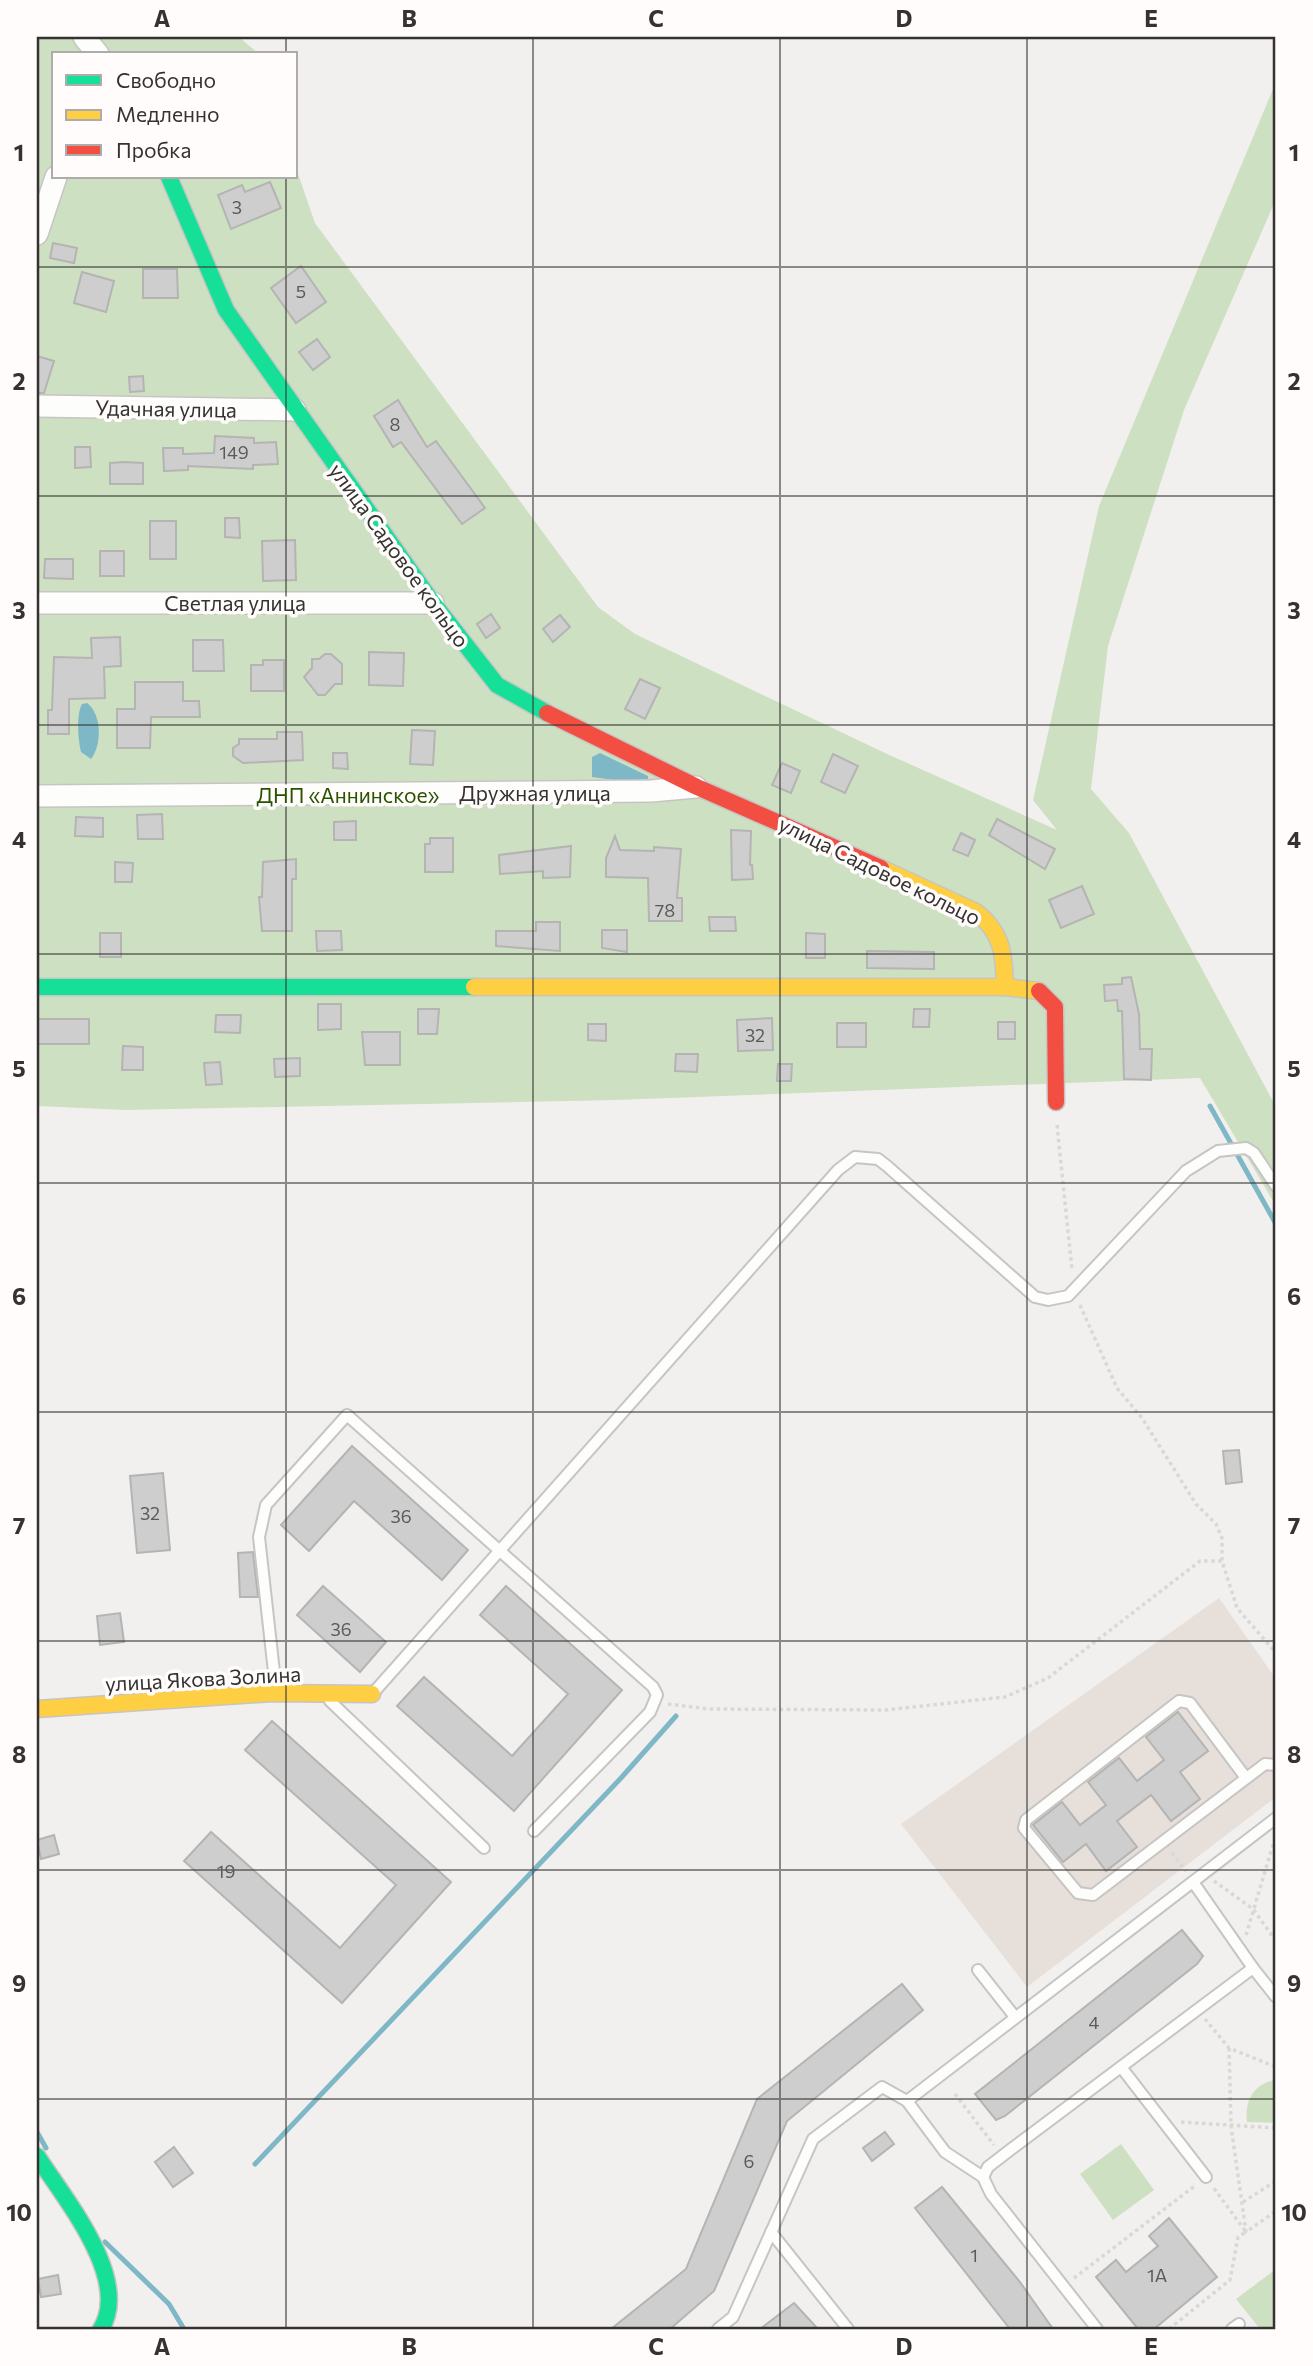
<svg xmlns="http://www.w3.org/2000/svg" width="1313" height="2366" viewBox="0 0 1313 2366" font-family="Commissioner,sans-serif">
  <rect width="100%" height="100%" fill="#f2f0ee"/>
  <!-- built -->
  <path fill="#e6dfda" d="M1219,1598L1276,1679V1797L1027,1987L901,1824Z"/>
  <!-- green -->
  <g fill="#cee0c2">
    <path d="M37,37H239L259,54H54V177H296V168L315,223L598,607L635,634L885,753L1057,830L1033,800L1099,506L1276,82V199L1184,410L1108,646L1091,789L1129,833L1276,1107V1206L1200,1078L616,1100L126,1110L37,1106Z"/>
    <path d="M1276,2080V2123L1247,2122C1244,2101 1254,2083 1276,2080Z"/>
    <path d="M1121,2144L1154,2190L1113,2220L1080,2174Z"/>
    <path d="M1276,2269V2329H1260L1236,2299Z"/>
  </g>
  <!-- water -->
  <g fill="#7eb8c6">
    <path d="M87,703C102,714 102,745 91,759L81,752C78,740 76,715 82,704Z"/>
    <path d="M600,753L648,776V779L622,781L592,777V757Z"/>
  </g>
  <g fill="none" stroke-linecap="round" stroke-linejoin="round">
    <!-- stream -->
    <g stroke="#7eb8c6" stroke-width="5">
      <path d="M1210,1106L1276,1224"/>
      <path d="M37,2132L46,2148"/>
      <path d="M255,2164L621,1778L676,1716"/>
      <path d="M105,2242L169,2304L184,2329"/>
    </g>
  </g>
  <!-- building -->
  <g fill="#cfcece" stroke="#b4b4b3" stroke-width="2">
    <path d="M270,182L281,208L231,229L218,195L242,185L245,192Z"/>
    <path d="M53,243L77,248L74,263L50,258Z"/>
    <path d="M301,266L326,302L296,323L271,288Z"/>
    <path d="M143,269H177L178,298H143Z"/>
    <path d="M82,272L114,281L106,312L74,303Z"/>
    <path d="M317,339L330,357L313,370L299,352Z"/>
    <path d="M37,356L54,361L44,393H37Z"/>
    <path d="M143,376L144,391L130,392L129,377Z"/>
    <path d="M398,400L427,447L436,441L485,508L462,524L401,442L393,447L374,416Z"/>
    <path d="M215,436L254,438V443L276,442L278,464L253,465V469L188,466V470L164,471L163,448H183V454L214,453Z"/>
    <path d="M75,447H90L91,467L75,468Z"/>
    <path d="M125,462L143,463V484H110V463Z"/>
    <path d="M225,518H239L240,538L225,537Z"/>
    <rect x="150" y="521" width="26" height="38"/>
    <path d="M295,540L296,580L263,581L262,541Z"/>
    <rect x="100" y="551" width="24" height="25"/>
    <path d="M45,559H73V579L44,578Z"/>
    <path d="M491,614L500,628L486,638L477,624Z"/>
    <path d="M560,615L570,627L553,642L543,629Z"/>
    <path d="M120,637L121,666L104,667L105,698L69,699V734H48V710H52L54,657L92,658L91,638Z"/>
    <path d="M193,640H223L224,671H193Z"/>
    <path d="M369,652L404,653L403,686L369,685Z"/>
    <path d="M325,654H331L342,664V684H335L325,695H318L304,677L312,668V659H319Z"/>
    <path d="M263,660H284V691H251V665H263Z"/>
    <path d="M640,679L660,688L645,719L625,709Z"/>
    <path d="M135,682H183V701H199L200,717H151L150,748H117V709H135Z"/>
    <path d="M412,730L435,731L433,765L410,764Z"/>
    <path d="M277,732H302L303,760L243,763L233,756V748L239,744V739H277Z"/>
    <path d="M333,753H347L348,769L333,768Z"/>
    <path d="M833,754L858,766L845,793L821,782Z"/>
    <path d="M782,763L800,771L791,793L772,785Z"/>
    <path d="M162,814L163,839H138L137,815Z"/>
    <path d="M76,817L103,818V837L75,836Z"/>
    <path d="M997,819L1055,849L1045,869L989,835Z"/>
    <path d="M356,821V840H334V822Z"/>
    <path d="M731,830L751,831L750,865H752L753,879L732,880Z"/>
    <path d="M961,833L975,840L968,856L953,850Z"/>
    <path d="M615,836L620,850L654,851V847L681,849L677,898H682V921H649L648,878L606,877V858Z"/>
    <path d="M430,838H453V872H425V844H430Z"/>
    <path d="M571,846L570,877L543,878V871L500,874L499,855Z"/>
    <path d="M296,859V879H292V931H262L259,897H262L263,862Z"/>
    <path d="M115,862L133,863L132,882H115Z"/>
    <path d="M1082,886L1094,914L1061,928L1049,900Z"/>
    <path d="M709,917H735L736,931H710Z"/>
    <path d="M536,922H560V951L496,946V931H536Z"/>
    <path d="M602,930H627V952L602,948Z"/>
    <path d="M316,931H341L342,950L317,951Z"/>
    <rect x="100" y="933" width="21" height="24"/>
    <path d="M806,933L825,934V958H806Z"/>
    <path d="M867,951L934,952V969L867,968Z"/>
    <path d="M1131,977L1139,1014L1140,1049H1152L1151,1080L1124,1079L1122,1011H1118L1117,1000L1105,1001L1104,985L1122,984V978Z"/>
    <path d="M318,1004H341V1029L318,1030Z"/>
    <path d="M418,1009H439L437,1034H418Z"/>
    <path d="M914,1009H930L929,1027H913Z"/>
    <path d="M216,1015H241L240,1033L215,1032Z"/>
    <path d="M772,1018L773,1050L738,1051L737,1020Z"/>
    <rect x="37" y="1019" width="52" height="25"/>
    <rect x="998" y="1022" width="17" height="17"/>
    <rect x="837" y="1023" width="29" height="24"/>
    <path d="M588,1024H606V1041L588,1040Z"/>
    <path d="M362,1032H400V1065H365Z"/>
    <path d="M123,1046L143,1047V1070H122Z"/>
    <path d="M676,1054H698L697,1072L675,1071Z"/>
    <path d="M300,1058V1076L275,1077L274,1059Z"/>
    <path d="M220,1062L222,1084L206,1085L204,1063Z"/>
    <path d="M778,1064H792L791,1081H777Z"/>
    <path d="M352,1446L468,1550L442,1580L354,1501L309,1551L281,1525Z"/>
    <path d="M1239,1450L1242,1482L1226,1484L1223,1451Z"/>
    <path d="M163,1473L170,1550L137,1553L130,1476Z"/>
    <path d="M253,1552L258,1597H240L238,1553Z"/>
    <path d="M323,1586L386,1642L360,1672L297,1615Z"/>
    <path d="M506,1586L622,1690L514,1811L397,1706L424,1677L512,1756L568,1694L480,1615Z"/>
    <path d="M120,1613L124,1642L100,1645L97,1616Z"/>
    <path d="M1178,1712L1208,1751L1180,1772L1200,1799L1171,1821L1151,1795L1117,1821L1137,1847L1106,1871L1086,1844L1063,1862L1033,1825L1062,1802L1080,1825L1106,1805L1088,1782L1119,1758L1137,1781L1164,1760L1146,1737Z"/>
    <path d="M272,1721L451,1882L342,2003L184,1861L211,1832L340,1948L396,1885L245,1750Z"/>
    <path d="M54,1835L59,1854L41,1859L37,1840Z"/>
    <path d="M1182,1930L1203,1956L1197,1964L1005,2116L996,2120L975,2094Z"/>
    <path d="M902,1984L923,2010L787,2121L714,2291L670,2329H611L686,2269L757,2099Z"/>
    <path d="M885,2132L894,2144L872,2161L863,2148Z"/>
    <path d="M174,2147L193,2173L173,2187L155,2162Z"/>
    <path d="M942,2187L1020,2282L1053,2329H1010L915,2208Z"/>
    <path d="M1169,2218L1217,2277L1154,2329H1138L1096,2277L1116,2260L1126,2272L1158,2246L1149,2236Z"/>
    <path d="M58,2275L61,2294L41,2297L38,2279Z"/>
    <path d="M794,2303L818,2329H760Z"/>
  </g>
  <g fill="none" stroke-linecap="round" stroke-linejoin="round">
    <defs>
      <g id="lane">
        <path d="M276,1690L259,1537L266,1505L347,1415L653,1687L657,1695L650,1712L534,1831"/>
        <path d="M374,1692L838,1170L855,1157L878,1159L887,1166L1035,1297L1048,1300L1068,1296L1186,1171L1218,1151L1246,1148L1254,1153L1276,1186"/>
        <path d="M330,1701L484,1848"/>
        <path d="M1246,1778L1190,1703L1179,1701L1026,1820L1024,1828L1078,1893L1093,1895L1265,1764L1276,1765"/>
        <path d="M1253,1968L1276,1997"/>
        <path d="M978,1970L1015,2017"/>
        <path d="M1121,2067L1206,2177"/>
        <path d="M983,2177L988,2167L1010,2150L1253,1968L1193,1882"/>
        <path d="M771,2232L848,2329"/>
        <path d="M718,2329L733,2317L813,2139L882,2087L907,2101"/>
        <path d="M1097,2329L991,2194L983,2177L945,2152L907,2101L1276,1818"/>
        <path d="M1232,2329L1239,2324"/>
      </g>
      <g id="street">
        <path d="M84,37L98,54"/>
        <path d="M37,234L56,177"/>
        <path d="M37,406L295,410"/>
        <path d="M37,603H433"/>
        <path d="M37,796L651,791L696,787"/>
      </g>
      <g id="fast">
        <path d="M169,177L226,310L433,603L497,685L547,713"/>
        <path d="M37,987H474"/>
        <path d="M37,2156C64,2198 132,2279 101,2329"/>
      </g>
      <g id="slow">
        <path d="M881,868L976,912C1003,933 1004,955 1005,987"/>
        <path d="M474,987H1005L1039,991"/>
        <path d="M37,1709L272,1693L372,1694"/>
      </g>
      <g id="jam">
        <path d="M547,713L697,787L881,868"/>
        <path d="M1039,991L1055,1007L1056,1102"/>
      </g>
    </defs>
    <!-- lane casing -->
    <use href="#lane" stroke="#c7c5c4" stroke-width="14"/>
    <!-- street casing -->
    <use href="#street" stroke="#c7c5c4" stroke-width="24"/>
    <!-- fast casing -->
    <use href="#fast" stroke="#c7c5c4" stroke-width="19"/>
    <!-- slow casing -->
    <use href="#slow" stroke="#c7c5c4" stroke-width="19"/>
    <!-- jam casing -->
    <use href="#jam" stroke="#c7c5c4" stroke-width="19"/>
    <!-- path -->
    <g stroke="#d8d8d8" stroke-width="3.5" stroke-dasharray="3.5 3.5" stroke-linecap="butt">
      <path d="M1057,1125L1072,1270"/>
      <path d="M1080,1305L1117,1388L1142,1418L1196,1504L1216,1524L1222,1538V1561"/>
      <path d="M668,1704L709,1709L885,1710L1005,1697L1048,1678L1200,1561H1222L1237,1608L1276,1653"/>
      <path d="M1172,1853L1186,1871"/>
      <path d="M1214,1881L1253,1909L1276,1941"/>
      <path d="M1246,1935L1275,1838"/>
      <path d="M1205,2019L1229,2048L1276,2067"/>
      <path d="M1229,2048L1231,2126L1246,2232L1276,2211"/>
      <path d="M955,2094L994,2145"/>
      <path d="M1181,2122L1276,2128"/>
      <path d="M1243,2202L1276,2181"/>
      <path d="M1074,2278L1196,2185"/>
      <path d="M1169,2329L1230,2280L1238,2237L1246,2232L1213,2187"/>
    </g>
    <!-- lane -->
    <use href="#lane" stroke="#fdfdfc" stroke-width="10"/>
    <!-- street -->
    <use href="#street" stroke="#fdfdfc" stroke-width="21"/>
    <!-- fast -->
    <use href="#fast" stroke="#16e098" stroke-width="16"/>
    <!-- slow -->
    <use href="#slow" stroke="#ffcf43" stroke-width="16"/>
    <!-- jam -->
    <use href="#jam" stroke="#f24e42" stroke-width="16"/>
  </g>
  <!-- grid -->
  <path fill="none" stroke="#343332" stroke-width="2" stroke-opacity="0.55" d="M286,37V54M533,37V2329M780,37V2329M1027,37V2329M286,177V2329M37,267H1276M37,496H1276M37,725H1276M37,954H1276M37,1183H1276M37,1412H1276M37,1641H1276M37,1870H1276M37,2099H1276"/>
  <g text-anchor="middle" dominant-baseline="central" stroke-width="7" stroke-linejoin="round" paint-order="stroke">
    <!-- number labels -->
    <g font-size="18" fill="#5b5a59">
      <text x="237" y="207">3</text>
      <text x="301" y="291">5</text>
      <text x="395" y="424">8</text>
      <text x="234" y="452">149</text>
      <text x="665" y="910">78</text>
      <text x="755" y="1035">32</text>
      <text x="150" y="1513">32</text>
      <text x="401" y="1516">36</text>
      <text x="341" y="1629">36</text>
      <text x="226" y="1871">19</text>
      <text x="1094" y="2022">4</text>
      <text x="749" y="2161">6</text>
      <text x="974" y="2255">1</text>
      <text x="1157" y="2275">1А</text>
    </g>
    <!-- street labels -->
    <g font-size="21" fill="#343332" stroke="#fffcfb">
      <text transform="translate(166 408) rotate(1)">Удачная улица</text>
      <text transform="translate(400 555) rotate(54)">улица Садовое кольцо</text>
      <text x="235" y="602">Светлая улица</text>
      <text x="535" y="792">Дружная улица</text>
      <text transform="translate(880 870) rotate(26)">улица Садовое кольцо</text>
      <text transform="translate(203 1678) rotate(-3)">улица Якова Золина</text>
    </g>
    <!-- park labels -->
    <g font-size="21" fill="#285300" stroke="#fffcfb">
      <text x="348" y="794">ДНП «Аннинское»</text>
    </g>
  </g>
  <!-- border -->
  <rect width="1313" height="2366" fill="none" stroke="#fffcfb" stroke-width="77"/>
  <!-- legend -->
  <rect x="52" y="52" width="245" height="126" fill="#fffcfb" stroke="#aeacab" stroke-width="2"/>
  <rect x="66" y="75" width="35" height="10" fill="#16e098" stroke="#aeacab" stroke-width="2"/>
  <text x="116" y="88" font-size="21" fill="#343332">Свободно</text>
  <rect x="66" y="110" width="35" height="10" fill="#ffcf43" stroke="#aeacab" stroke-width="2"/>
  <text x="116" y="122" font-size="21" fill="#343332">Медленно</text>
  <rect x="66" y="145" width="35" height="10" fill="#f24e42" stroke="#aeacab" stroke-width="2"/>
  <text x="116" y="158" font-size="21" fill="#343332">Пробка</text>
  <rect x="38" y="38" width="1236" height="2290" fill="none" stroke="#343332" stroke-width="2.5"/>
  <g font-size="23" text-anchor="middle" font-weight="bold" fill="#343332">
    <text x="162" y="27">A</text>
    <text x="409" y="27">B</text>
    <text x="656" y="27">C</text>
    <text x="904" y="27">D</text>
    <text x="1151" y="27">E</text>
    <text x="19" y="161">1</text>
    <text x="1294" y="161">1</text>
    <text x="19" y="390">2</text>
    <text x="1294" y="390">2</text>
    <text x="19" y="619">3</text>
    <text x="1294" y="619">3</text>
    <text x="19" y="848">4</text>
    <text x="1294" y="848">4</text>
    <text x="19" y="1077">5</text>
    <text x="1294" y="1077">5</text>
    <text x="19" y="1305">6</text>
    <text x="1294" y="1305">6</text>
    <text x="19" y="1534">7</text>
    <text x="1294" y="1534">7</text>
    <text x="19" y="1763">8</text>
    <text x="1294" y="1763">8</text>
    <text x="19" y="1992">9</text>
    <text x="1294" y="1992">9</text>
    <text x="19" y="2221">10</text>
    <text x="1294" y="2221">10</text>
    <text x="162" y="2355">A</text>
    <text x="409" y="2355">B</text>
    <text x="656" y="2355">C</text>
    <text x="904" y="2355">D</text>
    <text x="1151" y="2355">E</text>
  </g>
</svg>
